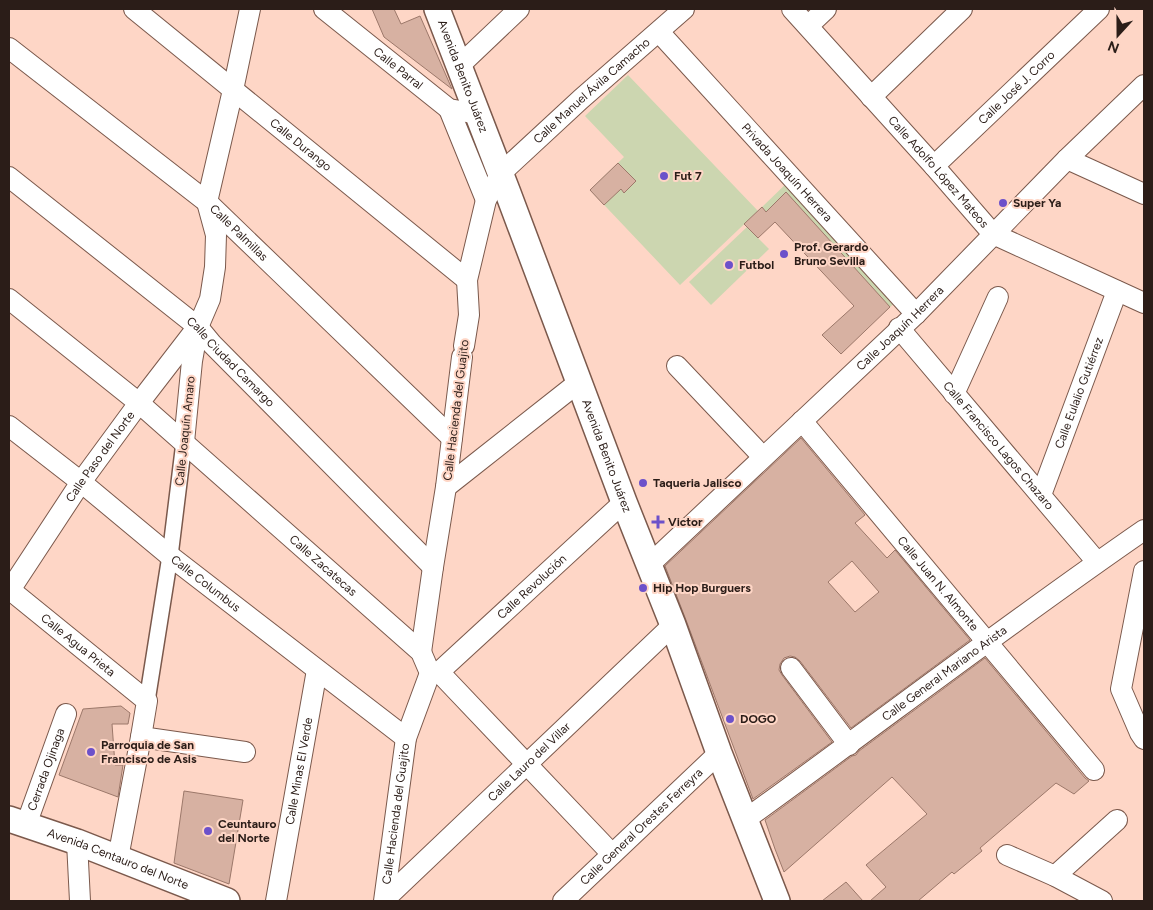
<svg xmlns="http://www.w3.org/2000/svg" width="1153" height="910" viewBox="0 0 1153 910" font-family="Figtree,sans-serif">
  <rect width="100%" height="100%" fill="#fed6c6"/>
  <!-- green -->
  <g fill="#ccd6b0">
    <path d="M628,75L758,211L680,285L590,190L624,157L585,116Z"/>
    <path d="M789,181L898,300L890,307L786,193L766,212L762,207Z"/>
    <path d="M747,227L769,249L711,305L689,282Z"/>
  </g>
  <!-- building -->
  <g fill="#d7b1a2" stroke="#9c786a" fill-rule="evenodd">
    <path d="M372,9H394L401,24L420,16L452,89L384,37Z"/>
    <path d="M618,163L636,181L624,193L621,189L604,205L590,190Z"/>
    <path d="M786,192L890,307L841,354L822,335L854,306L775,222L758,238L744,224L762,207L766,212Z"/>
    <path d="M801,438L865,515L855,523L887,558L895,550L970,640L851,728L800,661L795,657L790,656L784,658L780,664L779,670L782,675L832,742L753,799L686,620L665,566ZM852,561L879,592L855,612L828,582Z"/>
    <path d="M985,658L1085,778L1089,781L1074,794L1056,783L980,848L982,851L954,874L952,872L918,901H870L886,887L866,865L927,814L892,777L784,872L775,849L765,820L852,756L856,755L859,751Z"/>
    <path d="M121,706L130,713L128,724H112L115,765H123L118,797L59,775L83,709Z"/>
    <path d="M184,791L243,800L229,884L174,863Z"/>
    <path d="M846,882L863,901H822Z"/>
  </g>
  <g fill="none" stroke-linecap="round" stroke-linejoin="round">
    <defs>
      <path id="pedestrian" d="M147,701L170,556L184,442"/>
      <g id="minor">
        <path id="s1" d="M134,9L467,280"/>
        <path id="s2" d="M324,9L449,109L478,114"/>
        <path id="s3" d="M792,9L934,166L993,234L1144,303"/>
        <path d="M808,26L826,9"/>
        <path id="s4" d="M659,32L916,314"/>
        <path id="s5" d="M9,48L207,202L452,438"/>
        <path d="M459,66L519,9"/>
        <path d="M871,97L962,9"/>
        <path d="M449,109L486,200"/>
        <path d="M1067,159L1144,194"/>
        <path id="s6" d="M934,166L1099,9"/>
        <path id="s7" d="M9,177L198,327L212,344L433,567"/>
        <path id="s8" d="M9,299L139,403L421,652L430,673L439,672L612,854"/>
        <path id="s9" d="M899,328L1097,562"/>
        <path id="s10" d="M464,346L469,315L467,280L486,200L501,173L581,99L684,9"/>
        <path d="M677,366L763,457"/>
        <path d="M954,394L998,297"/>
        <path id="s11" d="M802,421L1094,770"/>
        <path id="s12" d="M9,426L81,482L170,556L406,738"/>
        <path d="M184,442L192,361L198,327L210,299L215,267L216,235L207,202L233,90L250,9"/>
        <path d="M446,487L579,382"/>
        <path id="s13" d="M1041,495L1117,291"/>
        <path id="s14" d="M649,565L916,314L1067,159L1144,85"/>
        <path d="M1144,571L1121,689L1140,733L1144,739"/>
        <path id="s15" d="M9,589L147,701L141,737L118,858"/>
        <path id="s16" d="M10,590L81,482L139,403L196,329"/>
        <path d="M421,652L433,567L446,487L462,357"/>
        <path d="M791,668L849,745"/>
        <path id="s17" d="M439,672L624,502"/>
        <path d="M141,737L245,752"/>
        <path id="s18" d="M746,819C879,723 1009,623 1144,530"/>
        <path id="s19" d="M26,825L66,714"/>
        <path d="M77,842L80,901"/>
        <path d="M1007,855L1055,876L1102,901"/>
        <path d="M1055,876L1117,820"/>
        <path id="s20" d="M385,899L673,625"/>
        <path id="s21" d="M276,901L317,670"/>
        <path id="s22" d="M384,901L406,738L430,673"/>
        <path id="s23" d="M563,901L719,753"/>
      </g>
      <g id="tertiary">
        <path id="s24" d="M437,9L508,193L624,502L673,625L719,753L777,901"/>
        <path id="s25" d="M9,819L77,842L227,901"/>
      </g>
    </defs>
    <!-- pedestrian casing -->
    <use href="#pedestrian" stroke="#7b594c" stroke-width="18"/>
    <!-- minor casing -->
    <use href="#minor" stroke="#7b594c" stroke-width="22"/>
    <!-- tertiary casing -->
    <use href="#tertiary" stroke="#7b594c" stroke-width="28"/>
    <!-- pedestrian -->
    <use href="#pedestrian" stroke="#fff" stroke-width="15"/>
    <!-- minor -->
    <use href="#minor" stroke="#fff" stroke-width="20"/>
    <!-- tertiary -->
    <use href="#tertiary" stroke="#fff" stroke-width="25"/>
  </g>
  <!-- markers -->
  <g fill="#6c51ca" stroke="#fed6c6" stroke-width="2">
    <circle cx="664" cy="176" r="5"/>
    <circle cx="1003" cy="203" r="5"/>
    <circle cx="784" cy="254" r="5"/>
    <circle cx="729" cy="265" r="5"/>
    <circle cx="643" cy="483" r="5"/>
    <path d="M655.5 514.5h5v5h5v5h-5v5h-5v-5h-5v-5h5z"/>
    <circle cx="643" cy="588" r="5"/>
    <circle cx="730" cy="719" r="5"/>
    <circle cx="91" cy="752" r="5"/>
    <circle cx="208" cy="831" r="5"/>
  </g>
  <g text-anchor="middle" dominant-baseline="central" stroke-width="4" stroke-linejoin="round" paint-order="stroke">
    <!-- street labels -->
    <g font-size="12" fill="#2b1d18" stroke="#fed6c6">
      <text stroke="none"><textPath href="#s2" startOffset="95">Calle Parral</textPath></text>
      <text stroke="none"><textPath href="#s24" startOffset="72">Avenida Benito Juárez</textPath></text>
      <text stroke="none"><textPath href="#s6" startOffset="114">Calle José J. Corro</textPath></text>
      <text stroke="none"><textPath href="#s10" startOffset="302">Calle Manuel Ávila Camacho</textPath></text>
      <text stroke="none"><textPath href="#s1" startOffset="215">Calle Durango</textPath></text>
      <text stroke="none"><textPath href="#s3" startOffset="219">Calle Adolfo López Mateos</textPath></text>
      <text stroke="none"><textPath href="#s4" startOffset="190">Privada Joaquín Herrera</textPath></text>
      <text stroke="none"><textPath href="#s5" startOffset="295">Calle Palmillas</textPath></text>
      <text stroke="none"><textPath href="#s14" startOffset="345">Calle Joaquín Herrera</textPath></text>
      <text stroke="none"><textPath href="#s7" startOffset="289">Calle Ciudad Camargo</textPath></text>
      <text stroke="none"><textPath href="#s13" startOffset="109">Calle Eulalio Gutiérrez</textPath></text>
      <text transform="translate(456 410) rotate(-83)">Calle Hacienda del Guajito</text>
      <text transform="translate(185 431) rotate(-84)">Calle Joaquín Amaro</text>
      <text stroke="none"><textPath href="#s9" startOffset="154">Calle Francisco Lagos Chazaro</textPath></text>
      <text stroke="none"><textPath href="#s24" startOffset="478">Avenida Benito Juárez</textPath></text>
      <text stroke="none"><textPath href="#s16" startOffset="161">Calle Paso del Norte</textPath></text>
      <text stroke="none"><textPath href="#s8" startOffset="412">Calle Zacatecas</textPath></text>
      <text stroke="none"><textPath href="#s12" startOffset="252">Calle Columbus</textPath></text>
      <text stroke="none"><textPath href="#s11" startOffset="212">Calle Juan N. Almonte</textPath></text>
      <text stroke="none"><textPath href="#s17" startOffset="126">Calle Revolución</textPath></text>
      <text stroke="none"><textPath href="#s15" startOffset="89">Calle Agua Prieta</textPath></text>
      <text stroke="none"><textPath href="#s18" startOffset="246">Calle General Mariano Arista</textPath></text>
      <text stroke="none"><textPath href="#s20" startOffset="199">Calle Lauro del Villar</textPath></text>
      <text stroke="none"><textPath href="#s19" startOffset="59">Cerrada Ojinaga</textPath></text>
      <text stroke="none"><textPath href="#s21" startOffset="132">Calle Minas El Verde</textPath></text>
      <text stroke="none"><textPath href="#s22" startOffset="88">Calle Hacienda del Guajito</textPath></text>
      <text stroke="none"><textPath href="#s23" startOffset="108">Calle General Orestes Ferreyra</textPath></text>
      <text stroke="none"><textPath href="#s25" startOffset="116">Avenida Centauro del Norte</textPath></text>
    </g>
    <!-- poi labels -->
    <g font-size="12" font-weight="bold" fill="#2b1d18" stroke="#fed6c6" text-anchor="start">
      <text x="674" y="176">Fut 7</text>
      <text x="1013" y="203">Super Ya</text>
      <text x="794" y="247">Prof. Gerardo<tspan x="794" dy="14">Bruno Sevilla</tspan></text>
      <text x="739" y="265">Futbol</text>
      <text x="653" y="483">Taqueria Jalisco</text>
      <text x="668" y="522">Victor</text>
      <text x="653" y="588">Hip Hop Burguers</text>
      <text x="740" y="719">DOGO</text>
      <text x="101" y="745">Parroquia de San<tspan x="101" dy="14">Francisco de Asis</tspan></text>
      <text x="218" y="824">Ceuntauro<tspan x="218" dy="14">del Norte</tspan></text>
    </g>
  </g>
  <!-- border -->
  <rect width="1153" height="910" fill="none" stroke="#2b1d18" stroke-width="20"/>
  <!-- north arrow -->
  <g transform="translate(1118 35) rotate(201)" stroke="#fed6c6" stroke-width="4" paint-order="stroke">
  <path d="M0-4L9 19L0 12L-9 19Z" fill="#2b1d18"/>
  <text y="-8" font-size="14" font-weight="bold" text-anchor="middle" fill="#2b1d18">N</text>
  </g>
</svg>
